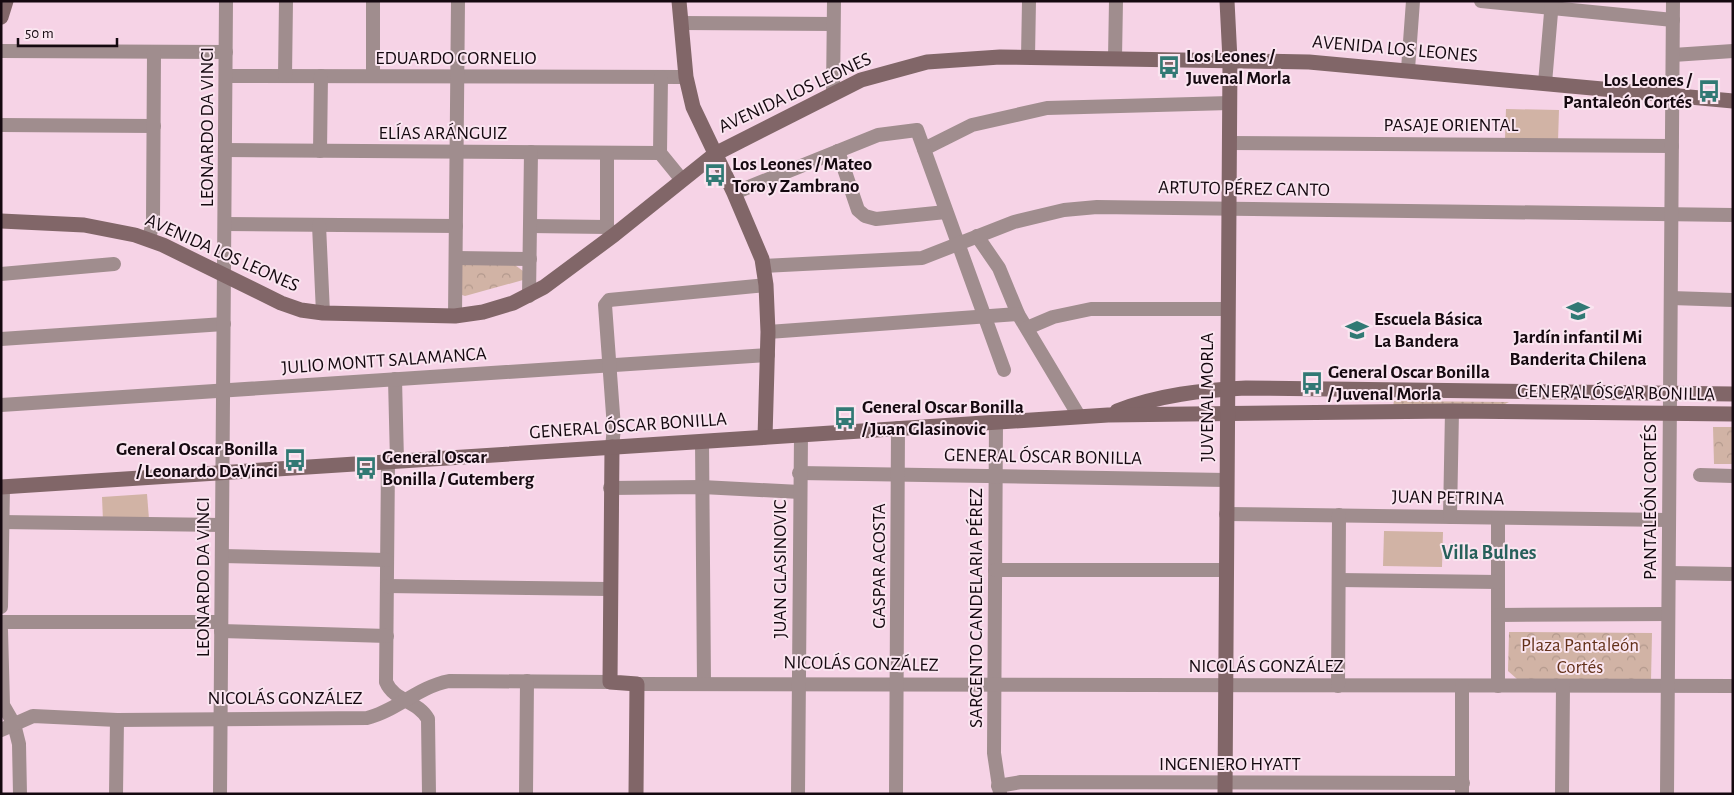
<svg xmlns="http://www.w3.org/2000/svg" width="1734" height="795" viewBox="0 0 1734 795" font-family="'Alegreya Sans',sans-serif">
  <defs>
    <pattern id="grass-dots" width="8" height="8" patternUnits="userSpaceOnUse" patternTransform="scale(1.25)"><rect width="8" height="8" fill="#d1b3a5"/><path d="M2 2h.1M6 6h.1" fill="none" stroke="#b3998d" stroke-width="1.8" stroke-linecap="round"/></pattern>
    <pattern id="park-crowns" width="20" height="18" patternUnits="userSpaceOnUse" patternTransform="scale(1.25)"><rect width="20" height="18" fill="#d1b3a5"/><path d="M2 6a3 3 0 1 1 6 0M12 15a3 3 0 1 1 6 0" fill="none" stroke="#b3998d"/></pattern>
  </defs>
  <rect width="100%" height="100%" fill="#f6d3e6"/>
  <!-- grass -->
  <path fill="url(#grass-dots)" d="M1394,401L1509,402L1499,407H1393Z"/>
  <!-- park -->
  <g fill="url(#park-crowns)">
    <path d="M460,262L515,265L523,271V280L465,296L459,294Z"/>
    <path d="M1713,427H1733V464H1714Z"/>
    <path d="M1509,632L1652,633L1651,681L1517,679L1508,671Z"/>
  </g>
  <!-- pitch -->
  <g fill="#d1b3a5">
    <path d="M1506,109L1559,110L1558,141L1505,139Z"/>
    <path d="M147,494L149,519L103,521L102,497Z"/>
    <path d="M1384,531L1443,532L1442,567L1383,566Z"/>
  </g>
  <g fill="none" stroke-linecap="round" stroke-linejoin="round">
    <!-- street -->
    <g stroke="#a08d8e" stroke-width="14">
      <path d="M373,1V76"/>
      <path d="M1481,1L1673,20"/>
      <path d="M681,23L833,24"/>
      <path d="M1,51L226,52"/>
      <path d="M1673,55L1733,51"/>
      <path d="M1028,57L1029,1"/>
      <path d="M1115,58L1116,1"/>
      <path d="M1408,69L1413,1"/>
      <path d="M226,76L686,77"/>
      <path d="M285,76L286,1"/>
      <path d="M661,77L660,153L682,180"/>
      <path d="M1545,83L1552,1"/>
      <path d="M833,93L834,1"/>
      <path d="M1,125L154,126"/>
      <path d="M1229,143L1672,146"/>
      <path d="M924,149L972,125L1047,108L1230,103"/>
      <path d="M225,150L660,153"/>
      <path d="M320,151L321,76"/>
      <path d="M838,151L858,210L865,216L876,219L946,212"/>
      <path d="M607,153V227L614,235"/>
      <path d="M734,193L878,135L917,130L1004,370"/>
      <path d="M225,224L456,226"/>
      <path d="M319,225L323,313"/>
      <path d="M530,226L607,227"/>
      <path d="M977,236L999,268L1018,314L1079,416"/>
      <path d="M149,239L153,221L154,52"/>
      <path d="M456,258L530,259"/>
      <path d="M763,266L922,258L1014,222L1064,210L1097,207L1733,215"/>
      <path d="M1,274L114,264"/>
      <path d="M529,296L531,152"/>
      <path d="M1671,298L1733,300"/>
      <path d="M455,316L458,1"/>
      <path d="M1027,328L1053,317L1091,309H1227"/>
      <path d="M768,332L1018,314"/>
      <path d="M1,339L224,324"/>
      <path d="M395,379L397,461"/>
      <path d="M1,405L768,355"/>
      <path d="M996,422L994,753L1000,793"/>
      <path d="M702,441L704,683"/>
      <path d="M612,447L614,428L605,305L609,300L766,285"/>
      <path d="M388,462L386,682C394,701 418,701 428,719L429,794"/>
      <path d="M799,473L1226,480"/>
      <path d="M1700,475L1733,476"/>
      <path d="M610,488L702,487L800,492"/>
      <path d="M1226,514L1669,520"/>
      <path d="M1450,517L1452,411"/>
      <path d="M1498,518V686"/>
      <path d="M1,522L222,525"/>
      <path d="M222,556L387,560"/>
      <path d="M995,570H1226"/>
      <path d="M1669,573L1733,574"/>
      <path d="M1339,580L1498,582"/>
      <path d="M387,586L609,589"/>
      <path d="M1,607L3,487"/>
      <path d="M1498,615L1668,614"/>
      <path d="M1,622H221"/>
      <path d="M1,630L3,705L14,724L19,744L20,794"/>
      <path d="M221,631L387,636"/>
      <path d="M637,684L1733,686"/>
      <path d="M1338,686L1339,515"/>
      <path d="M1462,686V794"/>
      <path d="M1,730L33,716L117,720L367,718C396,711 418,687 449,681L610,682"/>
      <path d="M998,786L1021,782L1463,783"/>
      <path d="M116,794L117,720"/>
      <path d="M220,794L226,1"/>
      <path d="M526,794L527,681"/>
      <path d="M798,794L801,435"/>
      <path d="M896,794L898,428"/>
      <path d="M1562,794L1563,686"/>
      <path d="M1667,794L1673,1"/>
    </g>
    <!-- secondary -->
    <g stroke="#816668" stroke-width="15">
      <path d="M679,1L686,77L693,107L734,193L762,259L766,285L768,332L765,437"/>
      <path d="M1,17L6,1"/>
      <path d="M1,221L84,225L135,235L163,245L281,303L301,310L323,313L455,316L483,312L513,303L544,287L614,235L715,154L861,80L927,62L1000,57L1309,62L1733,101"/>
      <path d="M1117,411C1159,395 1202,390 1246,388L1733,394"/>
      <path d="M612,447L610,682L637,684L636,794"/>
      <path d="M1,487L1108,415L1452,411L1733,414"/>
      <path d="M1225,794L1230,60L1227,1"/>
    </g>
  </g>
  <!-- icons -->
  <defs>
    <symbol id="bus-bare" viewBox="-9 -9 18 18"><path d="M-5-6H5V4H4V6H2V4H-2V6H-4V4H-5ZM-3.5-4V0h7V-4ZM-3.5 1.2v1.5H-2V1.2ZM2 1.2v1.5H3.5V1.2Z" fill="#317974" stroke="#fae5f0" stroke-width="2.5" paint-order="stroke"/></symbol>
    <symbol id="school-bare" viewBox="-9 -9 18 18"><path d="M0-5L7-2L0 1L-7-2ZM-4 1L0 2.5L4 1V4Q0 6-4 4Z" fill="#317974" stroke="#fae5f0" stroke-width="2.5" paint-order="stroke"/></symbol>
  </defs>
  <g fill-rule="evenodd">
    <use href="#bus-bare" x="1153" y="51" width="32" height="32"/>
    <use href="#bus-bare" x="1693" y="75" width="32" height="32"/>
    <use href="#bus-bare" x="699" y="159" width="32" height="32"/>
    <use href="#school-bare" x="1562" y="295" width="32" height="32"/>
    <use href="#school-bare" x="1341" y="314" width="32" height="32"/>
    <use href="#bus-bare" x="1296" y="367" width="32" height="32"/>
    <use href="#bus-bare" x="829" y="402" width="32" height="32"/>
    <use href="#bus-bare" x="279" y="444" width="32" height="32"/>
    <use href="#bus-bare" x="350" y="452" width="32" height="32"/>
  </g>
  <g text-anchor="middle" dominant-baseline="central" stroke-width="4" stroke-linejoin="round" paint-order="stroke">
    <!-- street labels -->
    <g font-size="19" fill="#150910" stroke="#fae5f0">
      <text transform="translate(1395 49) rotate(5)">AVENIDA LOS LEONES</text>
      <text x="456" y="58">EDUARDO CORNELIO</text>
      <text transform="translate(795 93) rotate(-25)">AVENIDA LOS LEONES</text>
      <text x="1451" y="125">PASAJE ORIENTAL</text>
      <text transform="translate(207 127) rotate(-90)">LEONARDO DA VINCI</text>
      <text x="443" y="133">ELÍAS ARÁNGUIZ</text>
      <text transform="translate(1244 189) rotate(1)">ARTUTO PÉREZ CANTO</text>
      <text transform="translate(222 253) rotate(24)">AVENIDA LOS LEONES</text>
      <text transform="translate(384 361) rotate(-4)">JULIO MONTT SALAMANCA</text>
      <text transform="translate(1616 393) rotate(1)">GENERAL ÓSCAR BONILLA</text>
      <text transform="translate(1207 397) rotate(-90)">JUVENAL MORLA</text>
      <text transform="translate(628 426) rotate(-4)">GENERAL ÓSCAR BONILLA</text>
      <text transform="translate(1043 457) rotate(1)">GENERAL ÓSCAR BONILLA</text>
      <text transform="translate(1448 498) rotate(1)">JUAN PETRINA</text>
      <text transform="translate(1650 502) rotate(-90)">PANTALEÓN CORTÉS</text>
      <text transform="translate(879 566) rotate(-90)">GASPAR ACOSTA</text>
      <text transform="translate(780 569) rotate(-90)">JUAN GLASINOVIC</text>
      <text transform="translate(203 577) rotate(-90)">LEONARDO DA VINCI</text>
      <text transform="translate(976 608) rotate(-90)">SARGENTO CANDELARIA PÉREZ</text>
      <text transform="translate(861 664) rotate(1)">NICOLÁS GONZÁLEZ</text>
      <text x="1266" y="666">NICOLÁS GONZÁLEZ</text>
      <text x="285" y="698">NICOLÁS GONZÁLEZ</text>
      <text x="1230" y="764">INGENIERO HYATT</text>
    </g>
    <!-- poi labels -->
    <g font-size="19" font-weight="bold" fill="#150910" stroke="#fae5f0" text-anchor="start">
      <text x="1186" y="56">Los Leones /<tspan x="1186" dy="22">Juvenal Morla</tspan></text>
      <text x="1692" y="80" text-anchor="end">Los Leones /<tspan x="1692" dy="22">Pantaleón Cortés</tspan></text>
      <text x="732" y="164">Los Leones / Mateo<tspan x="732" dy="22">Toro y Zambrano</tspan></text>
      <text x="1374" y="319">Escuela Básica<tspan x="1374" dy="22">La Bandera</tspan></text>
      <text x="1578" y="337" text-anchor="middle">Jardín infantil Mi<tspan x="1578" dy="22">Banderita Chilena</tspan></text>
      <text x="1328" y="372">General Oscar Bonilla<tspan x="1328" dy="22">/ Juvenal Morla</tspan></text>
      <text x="862" y="407">General Oscar Bonilla<tspan x="862" dy="22">/ Juan Glasinovic</tspan></text>
      <text x="278" y="449" text-anchor="end">General Oscar Bonilla<tspan x="278" dy="22">/ Leonardo DaVinci</tspan></text>
      <text x="382" y="457">General Oscar<tspan x="382" dy="22">Bonilla / Gutemberg</tspan></text>
    </g>
    <!-- park labels -->
    <g font-size="19" fill="#633119" stroke="#fae5f0">
      <text x="1580" y="645">Plaza Pantaleón<tspan x="1580" dy="22">Cortés</tspan></text>
    </g>
    <!-- neighbourhood labels -->
    <g font-size="20" font-weight="bold" fill="#27605b" stroke="#fae5f0">
      <text x="1489" y="553">Villa Bulnes</text>
    </g>
  </g>
  <!-- border -->
  <rect width="1734" height="795" fill="none" stroke="#150910" stroke-width="5"/>
  <!-- scale -->
  <path d="M18 38v8h99v-8" fill="none" stroke="#150910" stroke-width="2.5"/>
  <text x="25" y="38" font-size="15" fill="#150910" stroke="#fae5f0" stroke-width="4" paint-order="stroke">50 m</text>
</svg>
